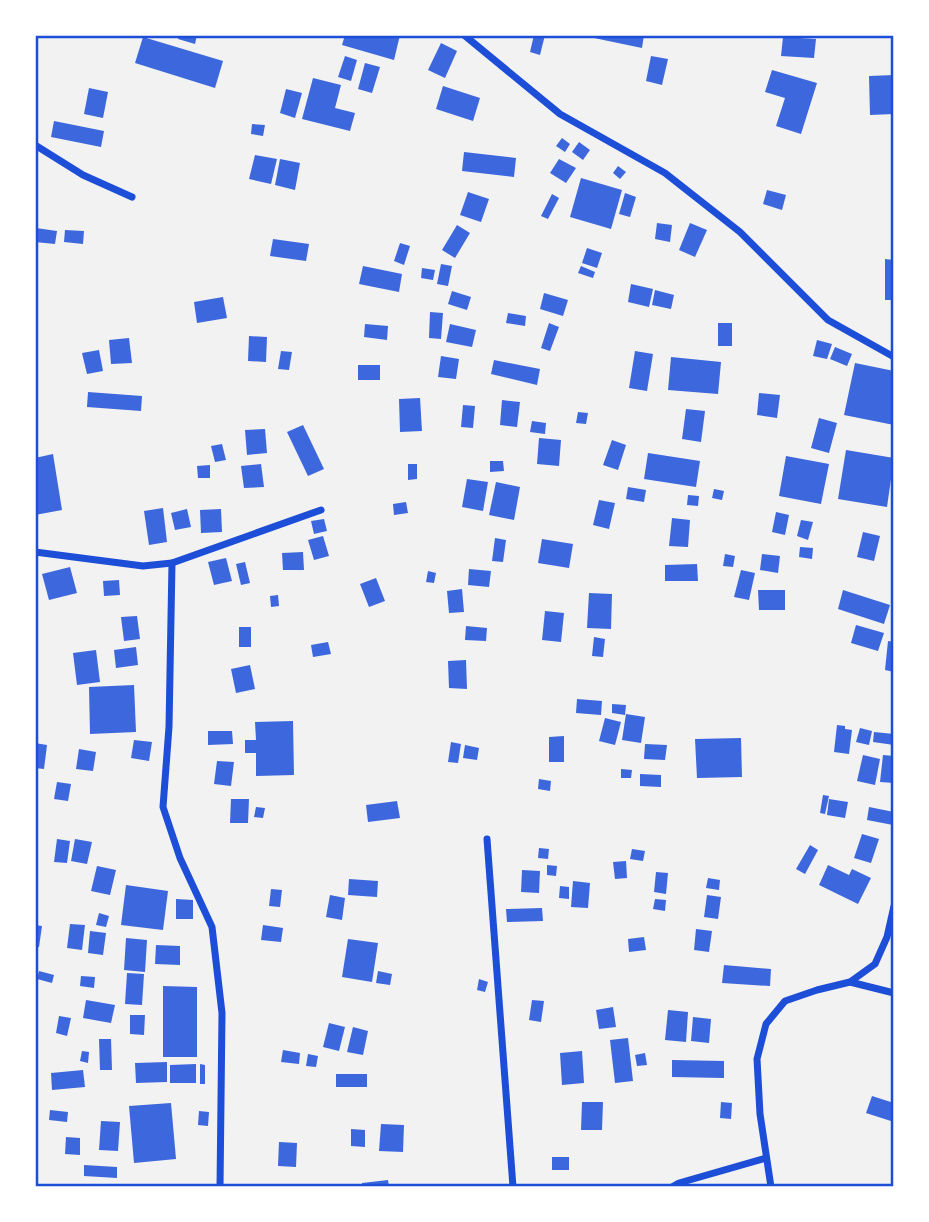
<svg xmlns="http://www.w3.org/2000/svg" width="929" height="1222" viewBox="0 0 929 1222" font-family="'Sofia Sans Condensed',sans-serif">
  <rect width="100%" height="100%" fill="#f2f2f2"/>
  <!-- building -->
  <g fill="#3d67dc">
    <path d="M180,35H197L195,44L178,39Z"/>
    <path d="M345,35H400L394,60L342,45Z"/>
    <path d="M534,35H545L540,55L530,52Z"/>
    <path d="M594,35H644L642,48L594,38Z"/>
    <path d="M143,37L223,61L215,88L135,63Z"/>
    <path d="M783,37L816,39L814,58L781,56Z"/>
    <path d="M441,43L457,51L445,78L428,70Z"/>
    <path d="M345,56L357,60L351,81L338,77Z"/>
    <path d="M651,56L668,59L662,85L646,81Z"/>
    <path d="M365,63L380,67L372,93L358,89Z"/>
    <path d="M772,70L817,83L801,134L776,126L785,98L765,92Z"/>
    <path d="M894,75V114L870,115L869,76Z"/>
    <path d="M313,78L341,85L335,108L355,113L350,131L302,119Z"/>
    <path d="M443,86L480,98L473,121L436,109Z"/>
    <path d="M89,88L108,92L103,118L84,114Z"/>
    <path d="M286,89L302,93L295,118L280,113Z"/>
    <path d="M54,121L104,131L101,147L51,137Z"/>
    <path d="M252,124L265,125L263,136L251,134Z"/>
    <path d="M562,138L570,144L565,152L556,146Z"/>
    <path d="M579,142L590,150L583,160L572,152Z"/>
    <path d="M464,152L516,158L514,177L462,171Z"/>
    <path d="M255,155L277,159L271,184L249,179Z"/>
    <path d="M280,159L300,163L295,190L275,185Z"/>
    <path d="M559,159L576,168L566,183L550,173Z"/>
    <path d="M618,166L626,172L620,179L613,173Z"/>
    <path d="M581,178L622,190L611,229L570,217Z"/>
    <path d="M767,190L786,195L782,210L763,204Z"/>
    <path d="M468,192L489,199L481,222L460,215Z"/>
    <path d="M625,193L636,197L630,217L619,214Z"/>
    <path d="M552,194L559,198L548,219L541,216Z"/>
    <path d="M657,223L672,225L670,242L655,239Z"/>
    <path d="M690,223L707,230L695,257L679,250Z"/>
    <path d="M457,225L470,233L455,258L442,250Z"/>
    <path d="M36,228L57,231L55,244L35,242Z"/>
    <path d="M65,230L84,231L83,244L64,242Z"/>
    <path d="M273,239L309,244L306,261L270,256Z"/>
    <path d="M400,243L410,246L404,265L394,261Z"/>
    <path d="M587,248L602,253L597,268L582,263Z"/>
    <path d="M885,259L894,260V300H885Z"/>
    <path d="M441,264L452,266L448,286L437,284Z"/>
    <path d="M363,266L402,274L399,292L359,284Z"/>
    <path d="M581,266L595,272L593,278L578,273Z"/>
    <path d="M422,268L435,270L433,280L421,278Z"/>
    <path d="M631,284L653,289L649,307L628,302Z"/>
    <path d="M655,290L674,295L671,309L652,305Z"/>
    <path d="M452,291L471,297L467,310L448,304Z"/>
    <path d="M544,293L568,300L563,316L540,309Z"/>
    <path d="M223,297L227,318L197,323L194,302Z"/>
    <path d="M430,312L443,313L441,339L429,338Z"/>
    <path d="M508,313L526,316L525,326L506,323Z"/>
    <path d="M549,323L559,327L550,351L541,348Z"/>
    <rect x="718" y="323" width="14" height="23"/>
    <path d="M365,324L388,326L387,340L364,337Z"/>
    <path d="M450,324L476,330L472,347L446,342Z"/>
    <path d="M249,336L267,337L266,362L248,361Z"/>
    <path d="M129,338L132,363L111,364L109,340Z"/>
    <path d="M817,340L832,344L827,359L813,356Z"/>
    <path d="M835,347L852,354L847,366L830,359Z"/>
    <path d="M99,350L103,371L87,374L82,353Z"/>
    <path d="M281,351L292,352L289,370L278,369Z"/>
    <path d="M635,351L653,354L647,391L629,388Z"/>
    <path d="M441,356L459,359L456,379L438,377Z"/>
    <path d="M671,357L721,362L718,394L668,390Z"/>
    <path d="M494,360L540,369L537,385L491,374Z"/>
    <path d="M855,363L894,371V425L844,415Z"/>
    <rect x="358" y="365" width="22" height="15"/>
    <path d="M88,392L142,396L141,411L87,407Z"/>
    <path d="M759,393L780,395L777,418L757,415Z"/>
    <path d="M420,398L422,431L400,432L399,399Z"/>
    <path d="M502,400L520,402L517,427L500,425Z"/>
    <path d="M463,405L475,406L473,428L461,427Z"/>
    <path d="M686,409L705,411L701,442L682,439Z"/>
    <path d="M578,412L588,413L586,424L576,423Z"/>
    <path d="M819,418L837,423L829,453L811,448Z"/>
    <path d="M532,421L546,423L545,434L530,432Z"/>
    <path d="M303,425L324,469L308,476L287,432Z"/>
    <path d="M265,429L267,453L247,455L245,430Z"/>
    <path d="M539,438L561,440L559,466L537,464Z"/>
    <path d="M612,440L626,445L618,470L603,465Z"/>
    <path d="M222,444L226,460L215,462L211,446Z"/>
    <path d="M846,450L894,458L887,507L838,499Z"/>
    <path d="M648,453L700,461L696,487L644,479Z"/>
    <path d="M53,454L62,510L35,515V458Z"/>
    <path d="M786,456L829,464L821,504L779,496Z"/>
    <path d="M490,461H503L504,471L490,472Z"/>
    <path d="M261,464L264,487L244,488L241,466Z"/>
    <path d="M408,464H417V479L408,480Z"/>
    <path d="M210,465V478H198L197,466Z"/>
    <path d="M467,479L488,482L483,511L462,507Z"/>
    <path d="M496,482L520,487L514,520L489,515Z"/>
    <path d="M628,487L646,490L644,502L626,499Z"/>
    <path d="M714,489L724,491L722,500L712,498Z"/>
    <path d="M688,495L699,496L698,506L687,505Z"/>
    <path d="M599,500L615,503L609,529L593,525Z"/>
    <path d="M406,502L408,513L394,515L393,504Z"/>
    <path d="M163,508L167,542L149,545L144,511Z"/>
    <path d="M187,509L191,527L175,530L171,513Z"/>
    <path d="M221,509L222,532L201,533L200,510Z"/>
    <path d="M776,512L789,515L785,535L772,532Z"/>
    <path d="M672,518L690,520L688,547L669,546Z"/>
    <path d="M324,519L327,531L314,534L311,521Z"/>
    <path d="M801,520L813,522L808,540L797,536Z"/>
    <path d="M863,532L880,536L874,561L857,557Z"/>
    <path d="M323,536L329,556L314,560L308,540Z"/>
    <path d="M495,538L506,540L503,562L492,561Z"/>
    <path d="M542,539L573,544L569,568L538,563Z"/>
    <path d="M800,547L813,548L812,559L799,557Z"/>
    <path d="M303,552L304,570H283L282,553Z"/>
    <path d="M725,554L735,556L733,567L723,566Z"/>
    <path d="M762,554L780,556L778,573L760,570Z"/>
    <path d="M226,558L232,581L214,585L208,562Z"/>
    <path d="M245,562L250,583L241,585L236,564Z"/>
    <path d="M697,564L698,581H665V565Z"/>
    <path d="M70,567L77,593L49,600L42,574Z"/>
    <path d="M469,569L491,571L489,587L468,585Z"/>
    <path d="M741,570L755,573L749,600L734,597Z"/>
    <path d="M428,571L436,573L434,583L426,582Z"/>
    <path d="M376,578L385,601L369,607L360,584Z"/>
    <path d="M119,580L120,595L104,596L103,581Z"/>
    <path d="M462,589L464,612L449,613L447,591Z"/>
    <path d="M758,590H785V610H759Z"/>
    <path d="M843,590L890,605L884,624L838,609Z"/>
    <path d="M589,593L612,594L611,629L587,628Z"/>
    <path d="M278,595L279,606L271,607L270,596Z"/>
    <path d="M545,611L564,613L561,642L542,640Z"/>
    <path d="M137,616L140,639L124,641L121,617Z"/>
    <path d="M856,625L884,633L878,651L851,643Z"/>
    <path d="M466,626L487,628L486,641L465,640Z"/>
    <rect x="239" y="627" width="12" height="20"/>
    <path d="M594,637L605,639L603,657L592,656Z"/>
    <path d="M888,641L894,642V672L885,670Z"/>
    <path d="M328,642L331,654L313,657L311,645Z"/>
    <path d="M136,647L138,665L116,668L114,650Z"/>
    <path d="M96,650L100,682L77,685L73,653Z"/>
    <path d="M466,660L467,689L449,688L448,661Z"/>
    <path d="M250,665L255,689L236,693L231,669Z"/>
    <path d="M134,685L136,732L90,734L89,687Z"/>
    <path d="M577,699L602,701L601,715L576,713Z"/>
    <path d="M612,704L626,705L625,715L612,713Z"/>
    <path d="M626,714L645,717L641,743L622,740Z"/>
    <path d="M605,718L621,722L615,745L599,741Z"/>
    <path d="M293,721L294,775L256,776V753H245V740H256L255,722Z"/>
    <path d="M837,725L845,726V729L852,730L849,754L834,752Z"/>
    <path d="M860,728L872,731L869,745L856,742Z"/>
    <path d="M208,731H232L233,744L208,745Z"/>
    <path d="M874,732L894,734V745L873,742Z"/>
    <path d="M564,736V762H549V737Z"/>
    <path d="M741,738L742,777L697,778L695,739Z"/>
    <path d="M134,740L152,742L149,761L131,758Z"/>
    <path d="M451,742L461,744L458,763L448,762Z"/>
    <path d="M35,743L47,745L44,769L35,768Z"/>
    <path d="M645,744L667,745L665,760L644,759Z"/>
    <path d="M465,745L479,748L477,760L463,758Z"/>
    <path d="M79,749L96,752L93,771L76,769Z"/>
    <path d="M863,755L880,759L875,785L857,781Z"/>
    <path d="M883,755L894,756V783L880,782Z"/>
    <path d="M217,761L234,762L231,786L214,784Z"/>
    <path d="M621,769L632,770L631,778H621Z"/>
    <path d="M640,774L661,775V787L640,786Z"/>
    <path d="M539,779L551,781L550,791L538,789Z"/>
    <path d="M57,782L71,784L68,801L54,799Z"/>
    <path d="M823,795L829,796L825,814L820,813Z"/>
    <path d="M231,799H249L248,823H230Z"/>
    <path d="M829,799L848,802L845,818L827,815Z"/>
    <path d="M397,801L400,818L368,822L366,805Z"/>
    <path d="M256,807L265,808L263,818L254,817Z"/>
    <path d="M869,807L894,812L893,825L867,820Z"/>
    <path d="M862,834L879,839L871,863L854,858Z"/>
    <path d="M57,839L70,841L67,863L54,862Z"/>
    <path d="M75,839L92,842L87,864L71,861Z"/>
    <path d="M810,845L818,850L805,874L796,869Z"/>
    <path d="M539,848L549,849L548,859L538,858Z"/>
    <path d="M632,849L645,851L643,861L630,859Z"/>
    <path d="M626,861L627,878L615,879L613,862Z"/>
    <path d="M547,865L557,866L556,876L547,875Z"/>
    <path d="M828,865L849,875L852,869L871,878L858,904L819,885Z"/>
    <path d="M97,866L116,870L110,895L91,891Z"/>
    <path d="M522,870L540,871L539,893L521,892Z"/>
    <path d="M656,872L668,873L666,894L654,892Z"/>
    <path d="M708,878L720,880L719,890L706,888Z"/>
    <path d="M349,879L378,881L377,897L348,895Z"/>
    <path d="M573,881L590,883L588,908L571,907Z"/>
    <path d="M126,885L168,891L163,930L121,925Z"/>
    <path d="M560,886L569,887V899L559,898Z"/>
    <path d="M271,889L282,890L280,907L269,906Z"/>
    <path d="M330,895L345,898L342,920L326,917Z"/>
    <path d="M707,895L721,897L718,919L704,917Z"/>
    <path d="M176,899L193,900V919H176Z"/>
    <path d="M655,899L666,900L665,911L653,909Z"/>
    <path d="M542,908L543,921L507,922L506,909Z"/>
    <path d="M99,913L109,916L106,927L96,925Z"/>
    <path d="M70,924L85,925L82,950L67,948Z"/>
    <path d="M35,925L42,926L39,947H35Z"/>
    <path d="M263,925L283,928L281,942L261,940Z"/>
    <path d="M696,929L712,931L709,952L694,950Z"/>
    <path d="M90,931L106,933L103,955L88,953Z"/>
    <path d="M644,937L646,950L629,952L628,939Z"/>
    <path d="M126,938L147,940L145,972L124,970Z"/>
    <path d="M348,939L378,943L372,982L342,977Z"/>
    <path d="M156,945L180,946V965L155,964Z"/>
    <path d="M724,965L771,969L770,986L722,983Z"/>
    <path d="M39,971L54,975L52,983L37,979Z"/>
    <path d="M378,971L392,974L390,985L376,983Z"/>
    <path d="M127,973L144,974L142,1005L125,1004Z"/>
    <path d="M81,976L95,977L94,988L80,986Z"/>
    <path d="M479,979L488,982L485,992L477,990Z"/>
    <path d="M163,986L197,987V1057H163Z"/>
    <path d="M86,1000L115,1005L111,1023L83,1018Z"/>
    <path d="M532,1000L544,1001L541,1022L529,1020Z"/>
    <path d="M613,1007L616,1027L599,1029L596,1010Z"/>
    <path d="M668,1010L688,1012L686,1042L665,1040Z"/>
    <path d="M130,1015H145L144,1035L130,1034Z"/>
    <path d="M59,1016L71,1018L67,1036L56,1033Z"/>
    <path d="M693,1017L711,1019L709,1043L691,1041Z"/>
    <path d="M329,1023L345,1027L339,1051L323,1047Z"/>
    <path d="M353,1027L368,1031L363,1055L347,1052Z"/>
    <path d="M628,1038L633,1081L615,1083L610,1040Z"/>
    <path d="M99,1039H111L112,1070H100Z"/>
    <path d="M283,1050L300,1053L299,1064L281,1062Z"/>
    <path d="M82,1051L89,1052L88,1063L80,1061Z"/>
    <path d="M582,1051L584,1083L562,1085L560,1053Z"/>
    <path d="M645,1053L647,1065L637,1066L635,1055Z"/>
    <path d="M308,1054L318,1056L316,1067L306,1066Z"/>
    <path d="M672,1060L724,1061V1078L672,1077Z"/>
    <path d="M167,1062V1082L136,1083L135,1063Z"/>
    <path d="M196,1064V1083H170V1065Z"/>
    <path d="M200,1064L205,1065V1084H200Z"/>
    <path d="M83,1070L85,1087L52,1090L51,1073Z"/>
    <rect x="336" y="1074" width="31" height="13"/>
    <path d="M872,1096L894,1103V1122L866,1113Z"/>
    <path d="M582,1102H603L602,1130H581Z"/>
    <path d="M721,1102L732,1103L731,1119L720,1118Z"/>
    <path d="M171,1103L176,1159L134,1163L129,1106Z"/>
    <path d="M50,1110L68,1112L67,1122L49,1120Z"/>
    <path d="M199,1111L209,1112L208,1126L198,1125Z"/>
    <path d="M101,1121L120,1122L118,1151L99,1150Z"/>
    <path d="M381,1124L404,1125L403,1152L379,1151Z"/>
    <path d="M351,1129L365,1130V1147L351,1146Z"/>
    <path d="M66,1137L80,1138V1155L65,1154Z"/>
    <path d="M279,1142L297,1143L296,1167L278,1166Z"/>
    <rect x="552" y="1157" width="17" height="13"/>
    <path d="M84,1165L117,1167V1178L84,1176Z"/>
    <path d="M388,1180L389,1187H362V1183Z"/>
  </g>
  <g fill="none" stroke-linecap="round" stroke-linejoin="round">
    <!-- minor -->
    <g stroke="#1d4ed8" stroke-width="7">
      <path d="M464,35L560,114L665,173L740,232L828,320L894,357"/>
      <path d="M35,145L83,175L132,197"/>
      <path d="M35,552L143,566L172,563L321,510"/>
      <path d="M172,563L169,727L163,807L180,858L212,927L222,1013L220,1187"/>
      <path d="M487,839L513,1187"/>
      <path d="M850,982L894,993"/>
      <path d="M672,1187L679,1183L766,1158"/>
      <path d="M771,1187L760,1114L757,1059L766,1024L785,1001L817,990L850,982L875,964L887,937L894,906"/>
    </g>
  </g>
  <!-- border -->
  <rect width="929" height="1222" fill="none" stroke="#ffffff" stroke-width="74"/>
  <rect x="37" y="37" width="855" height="1148" fill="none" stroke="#1d4ed8" stroke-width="2.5"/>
</svg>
